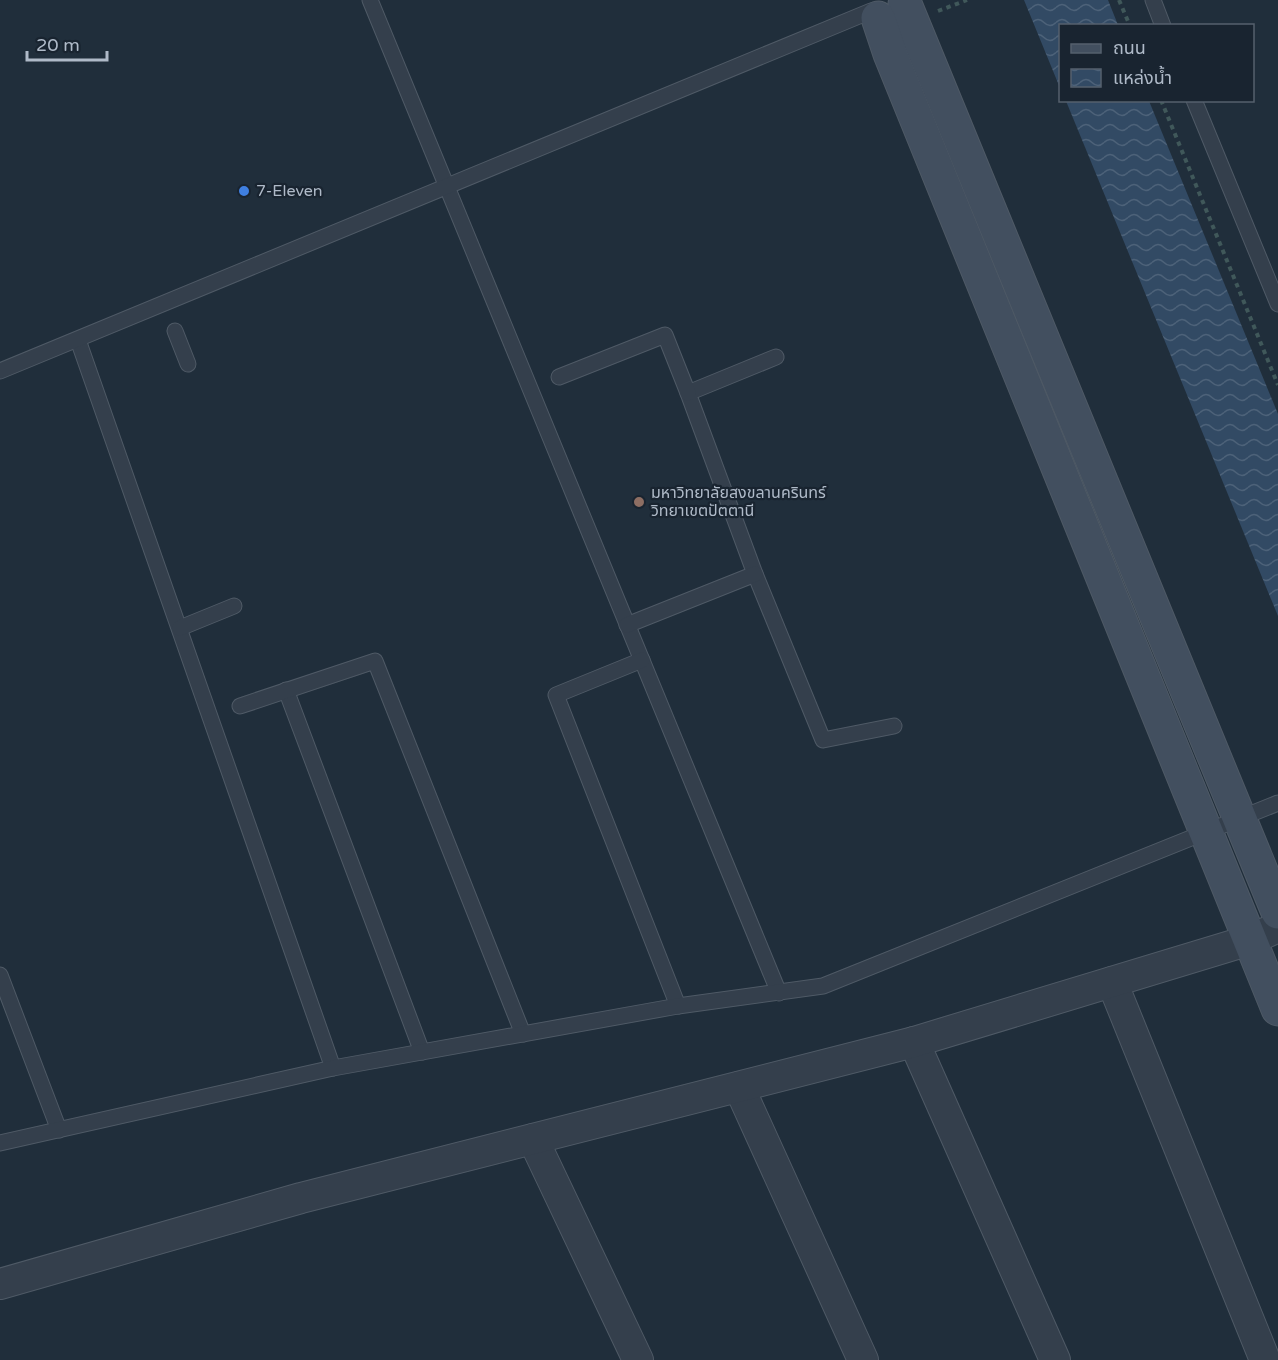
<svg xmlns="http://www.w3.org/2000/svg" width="1278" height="1360" viewBox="0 0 1278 1360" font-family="'Varela Round','Noto Sans Thai',sans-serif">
  <defs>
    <pattern id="water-waves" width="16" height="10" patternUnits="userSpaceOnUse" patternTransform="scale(1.5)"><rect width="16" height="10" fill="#324a64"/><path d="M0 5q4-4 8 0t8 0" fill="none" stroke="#4d6279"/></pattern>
  </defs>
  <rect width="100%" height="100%" fill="#202e3b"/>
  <!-- water -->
  <g fill="url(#water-waves)">
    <path d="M1024,0H1108L1118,25L1060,26V88Z"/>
    <path d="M1066,101H1149L1278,414V616Z"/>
  </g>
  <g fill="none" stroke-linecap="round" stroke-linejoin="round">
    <defs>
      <g id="service">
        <path d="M370,0L779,993"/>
        <path d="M1153,0L1163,26"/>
        <path d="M1194,100L1278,304"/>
        <path d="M175,331L188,364"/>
        <path d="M78,340L333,1068"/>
        <path d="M776,357L688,393L755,574L823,740L894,726"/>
        <path d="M0,371L871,11"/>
        <path d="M559,377L665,335L688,393"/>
        <path d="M627,625L755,574"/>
        <path d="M180,628L234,606"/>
        <path d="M642,660L556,695L678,1006"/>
        <path d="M286,690L422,1052"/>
        <path d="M240,706L375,661L523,1034"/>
        <path d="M0,975L59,1130"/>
        <path d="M0,1143L333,1068L678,1006L823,986L1278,803"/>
      </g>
      <g id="minor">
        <path d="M1112,982L1265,1360"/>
        <path d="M914,1042L1055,1360"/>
        <path d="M739,1087L863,1360"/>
        <path d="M533,1139L638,1360"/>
        <path d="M0,1284L301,1198L914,1042L1250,940L1278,927"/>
      </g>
      <g id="secondary">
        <path d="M905,4L1278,912"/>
        <path d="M878,18L890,54L1278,1009"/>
      </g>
    </defs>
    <!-- service casing -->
    <use href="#service" stroke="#4f5a66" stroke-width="17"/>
    <!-- minor casing -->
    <use href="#minor" stroke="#4f5a66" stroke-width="32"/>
    <!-- secondary casing -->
    <use href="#secondary" stroke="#4f5a66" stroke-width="35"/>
    <!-- path -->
    <g stroke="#40585a" stroke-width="4" stroke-dasharray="4.5 4.5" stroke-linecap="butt">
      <path d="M1119,0L1130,26"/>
      <path d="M938,11L967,0"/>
      <path d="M1161,100L1278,385"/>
    </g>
    <!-- service -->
    <use href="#service" stroke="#343f4c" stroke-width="15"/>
    <!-- minor -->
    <use href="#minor" stroke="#343f4c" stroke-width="30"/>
    <!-- secondary -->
    <use href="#secondary" stroke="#424f5f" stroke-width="33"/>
  </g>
  <!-- markers -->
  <circle fill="#3f7fe0" stroke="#192430" stroke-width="2" cx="244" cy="191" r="6"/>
  <circle fill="#8d6e63" stroke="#192430" stroke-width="2" cx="639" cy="502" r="6"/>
  <g text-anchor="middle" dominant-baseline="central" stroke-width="4.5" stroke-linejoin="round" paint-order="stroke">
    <!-- poi labels -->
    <g font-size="16" fill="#afbac8" stroke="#192430" text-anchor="start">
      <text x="256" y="191">7-Eleven</text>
      <text x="651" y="493">มหาวิทยาลัยสงขลานครินทร์<tspan x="651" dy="18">วิทยาเขตปัตตานี</tspan></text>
    </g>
  </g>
  <!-- legend -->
  <rect x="1059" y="24" width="195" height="78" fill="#192430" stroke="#55606d" stroke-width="1.5"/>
  <rect x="1071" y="44" width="30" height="9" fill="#424f5f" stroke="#55606d" stroke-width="1.5"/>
  <text x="1113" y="54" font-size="18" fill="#afbac8">ถนน</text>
  <rect x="1071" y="69" width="30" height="18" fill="url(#water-waves)" stroke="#55606d" stroke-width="1.5"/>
  <text x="1113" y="84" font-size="18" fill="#afbac8">แหล่งน้ำ</text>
  <!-- scale -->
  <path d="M27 51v9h80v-9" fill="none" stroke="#afbac8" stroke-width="3"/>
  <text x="36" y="51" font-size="18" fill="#afbac8" stroke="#192430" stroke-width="4.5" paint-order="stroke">20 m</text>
</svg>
